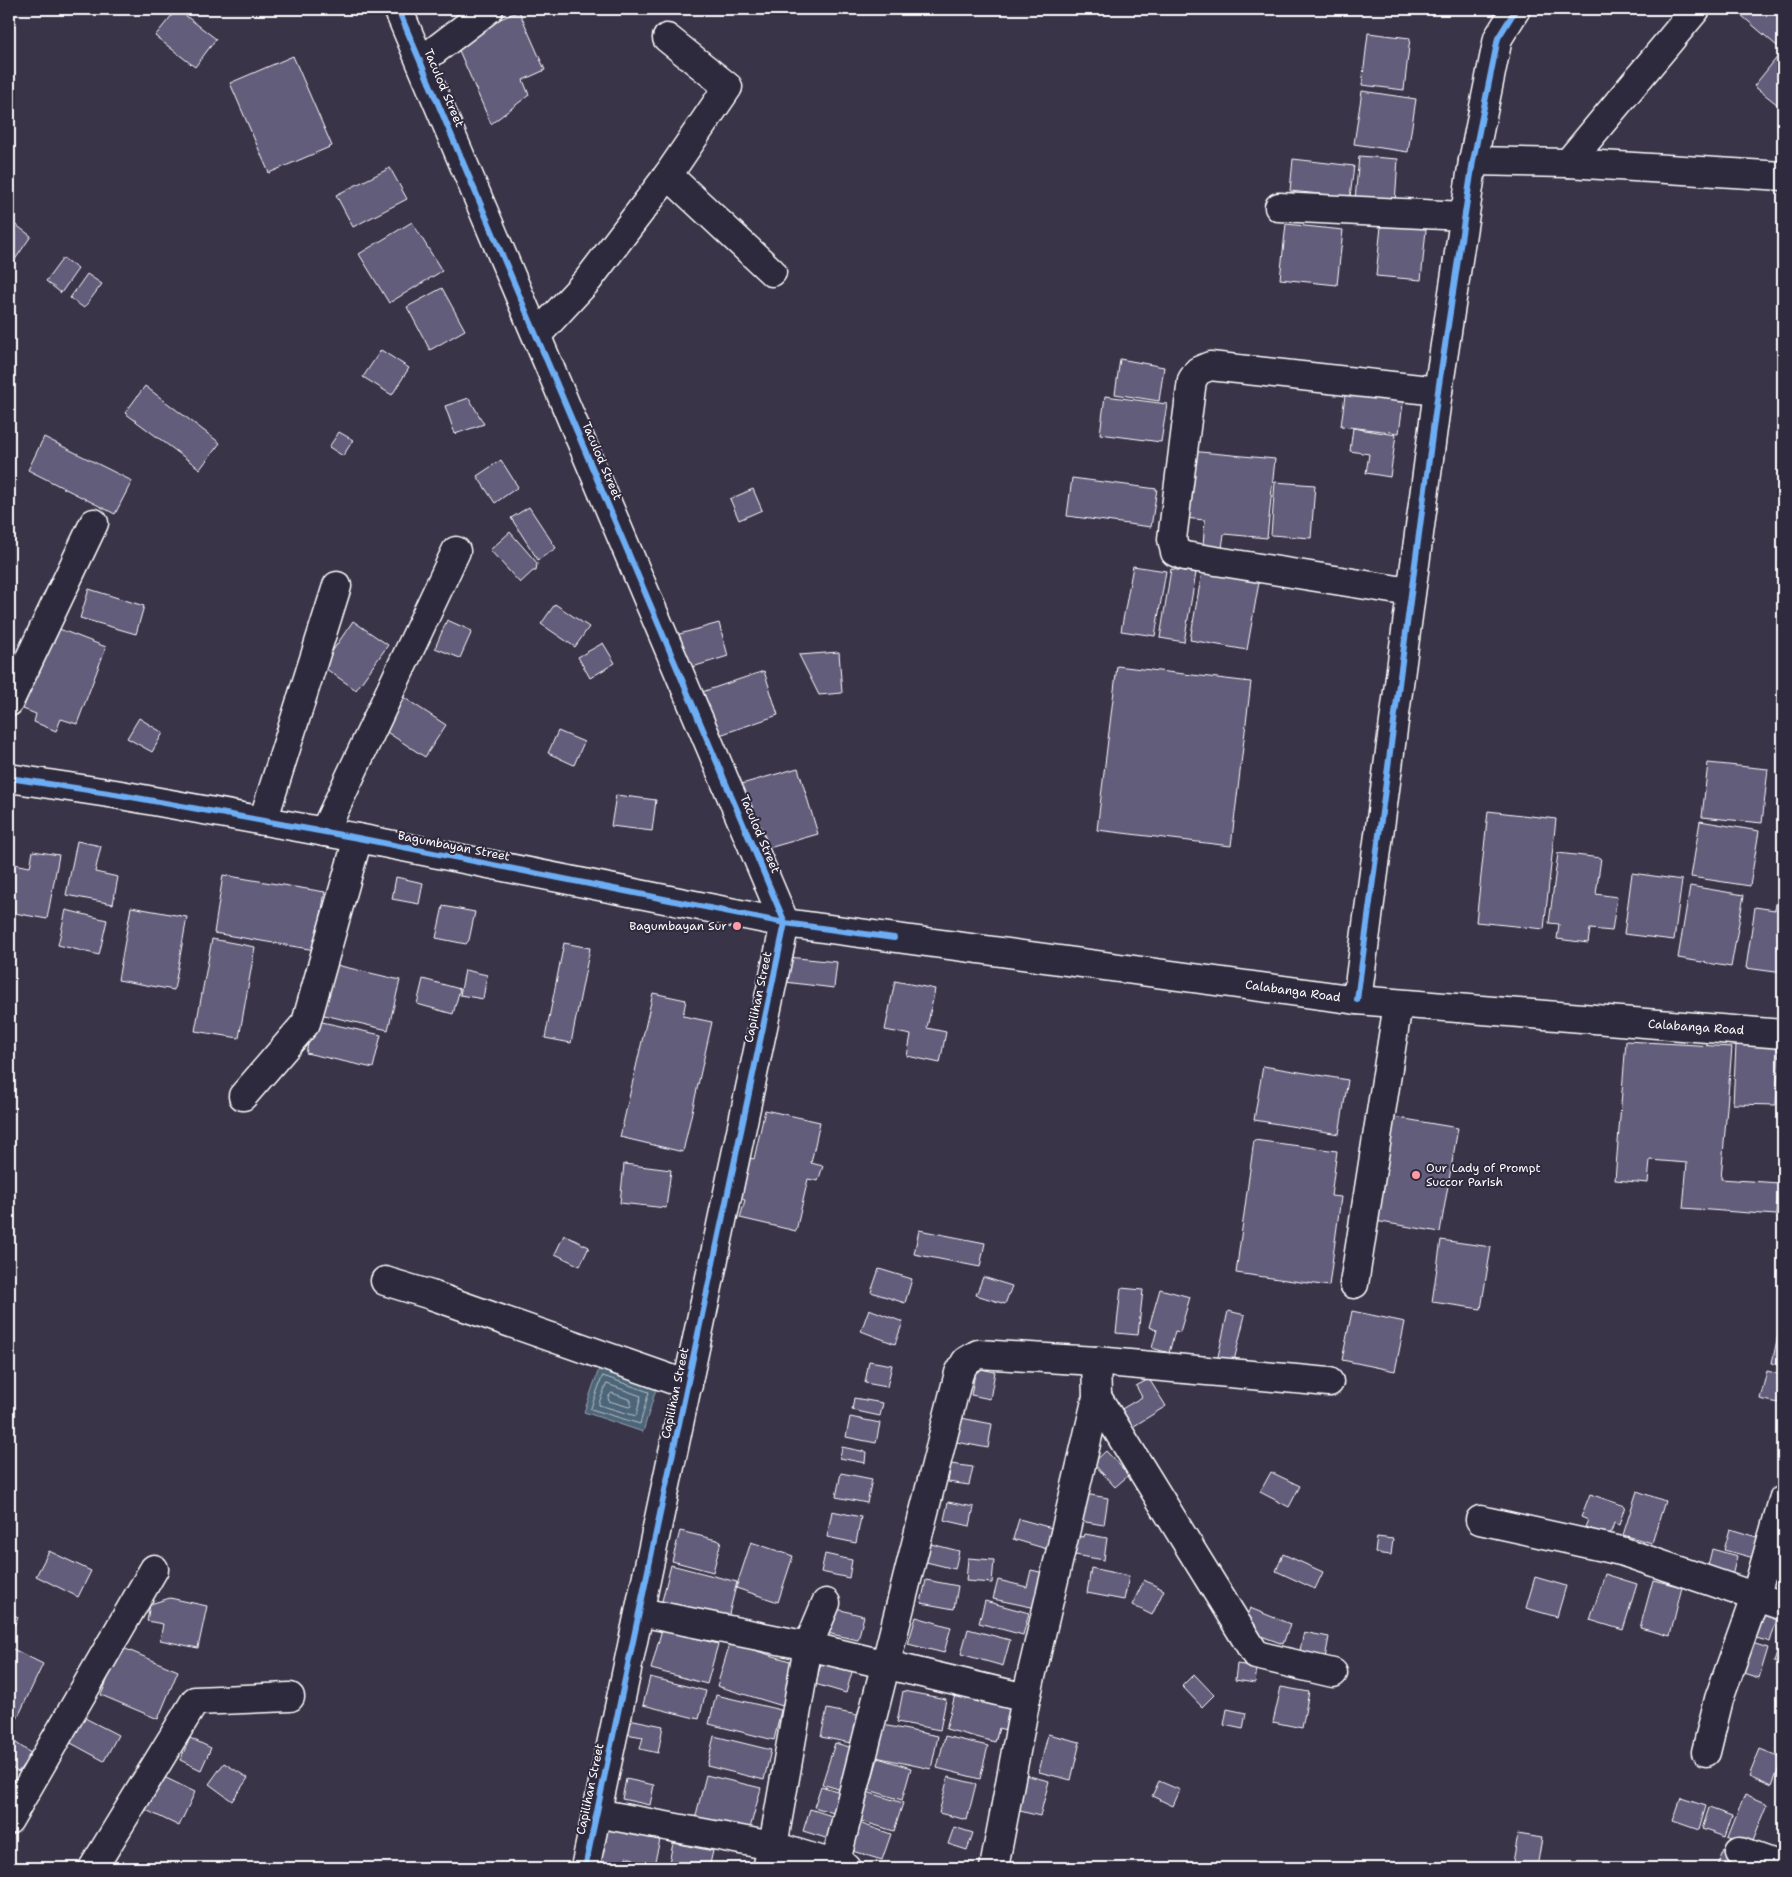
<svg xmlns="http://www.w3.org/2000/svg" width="1792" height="1877" viewBox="0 0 1792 1877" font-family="'Shantell Sans',sans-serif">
  <rect width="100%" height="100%" fill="#3a3449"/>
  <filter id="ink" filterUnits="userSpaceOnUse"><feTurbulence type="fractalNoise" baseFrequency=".02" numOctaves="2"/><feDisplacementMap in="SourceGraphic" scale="10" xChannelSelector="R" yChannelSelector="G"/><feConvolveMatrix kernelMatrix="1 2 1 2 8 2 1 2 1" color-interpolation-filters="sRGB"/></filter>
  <g filter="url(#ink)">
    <!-- water -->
    <path fill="#4e6578" stroke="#95a3ae" d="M599,1369L656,1389L643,1432L584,1412Z"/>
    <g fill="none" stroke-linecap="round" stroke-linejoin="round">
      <!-- shore -->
      <g stroke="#b8c1c9" stroke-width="1">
        <path d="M603,1376L649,1392L640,1424L591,1409Z"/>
        <path d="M607,1384L641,1396L636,1416L599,1405V1403Z"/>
        <path d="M612,1393L631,1400V1406L629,1407L609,1401L608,1398Z"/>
      </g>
    </g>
    <!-- building -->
    <g fill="#645d7b" stroke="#fff">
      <path d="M177,9L216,39L195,67L155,36Z"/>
      <path d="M1746,9H1783V39L1777,46L1741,15Z"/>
      <path d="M519,11L545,70L523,80L529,95L491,124L454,39Z"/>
      <path d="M1368,33L1410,38L1404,90L1362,85Z"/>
      <path d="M1783,50V109L1754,86Z"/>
      <path d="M293,56L332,146L269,173L230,83Z"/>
      <path d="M1362,91L1416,99L1408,152L1354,144Z"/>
      <path d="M1359,156L1398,159L1395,203L1355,200Z"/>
      <path d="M1293,159L1354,166L1350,197L1290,191Z"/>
      <path d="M390,168L407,199L353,227L336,195Z"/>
      <path d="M1382,216L1427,220L1421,280L1376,276Z"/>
      <path d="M412,222L442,271L389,303L359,254Z"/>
      <path d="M1286,224L1343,230L1337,285L1280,279Z"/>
      <path d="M16,225L31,236L12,264L9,262V235Z"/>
      <path d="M63,258L78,269L61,293L46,281Z"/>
      <path d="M87,274L102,284L84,308L70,298Z"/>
      <path d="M442,288L465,330L430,350L407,307Z"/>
      <path d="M381,350L409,368L392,395L363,377Z"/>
      <path d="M1120,359L1164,367L1159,401L1115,394Z"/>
      <path d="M9,376L15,380L9,390Z"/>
      <path d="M145,386L220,443L200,469L125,413Z"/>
      <path d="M1346,388L1404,396L1399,433L1341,426Z"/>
      <path d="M1105,396L1167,404L1161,442L1100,434Z"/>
      <path d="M469,398L484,424L455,434L445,406Z"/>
      <path d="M1353,428L1396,435L1390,477L1366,473L1369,454L1350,451Z"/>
      <path d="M339,432L353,440L343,456L329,447Z"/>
      <path d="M44,437L132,481L115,514L28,470Z"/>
      <path d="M1190,451L1275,459L1267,538L1224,534L1222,548L1203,546L1205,520L1184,518Z"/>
      <path d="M501,460L518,487L495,503L477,476Z"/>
      <path d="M1072,478L1157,489L1151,527L1067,516Z"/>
      <path d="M1275,482L1315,485L1311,538L1271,535Z"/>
      <path d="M753,489L762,510L739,520L730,499Z"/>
      <path d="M529,507L556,548L538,560L511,518Z"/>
      <path d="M510,532L537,563L536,571H533L520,583L490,550Z"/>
      <path d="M1133,566L1166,571L1155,636L1121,631Z"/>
      <path d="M1171,569L1196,573L1184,642L1160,638Z"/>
      <path d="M1202,572L1259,582L1247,650L1190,640Z"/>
      <path d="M89,589L144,606L136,634L80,618Z"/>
      <path d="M555,604L589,627L575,647L541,624Z"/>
      <path d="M447,620L472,631L460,658L435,648Z"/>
      <path d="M353,621L388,645L356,690L322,666Z"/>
      <path d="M719,623L728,656L686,669L676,635Z"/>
      <path d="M54,627L106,647L77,724L61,719L56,731L34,722L36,714L23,709Z"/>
      <path d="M603,643L615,663L590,678L578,657Z"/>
      <path d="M839,652L842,693L819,695L799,655Z"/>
      <path d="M1117,666L1251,682L1231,846L1097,830Z"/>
      <path d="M764,671L778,715L714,737L699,693Z"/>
      <path d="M400,695L446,725L425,757L379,727Z"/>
      <path d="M139,718L163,733L152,752L127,738Z"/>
      <path d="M558,731L584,742L574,765L548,753Z"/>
      <path d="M1708,763L1768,769L1762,823L1702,817Z"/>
      <path d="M798,768L818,834L758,851L738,785Z"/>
      <path d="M616,795L656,800L652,831L611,826Z"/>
      <path d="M1488,811L1556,819L1544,929L1476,922Z"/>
      <path d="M1700,821L1759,831L1750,886L1691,877Z"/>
      <path d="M77,841L101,846L95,872L118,877L113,904L66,895Z"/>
      <path d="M33,851L59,855L47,919L9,912V863L30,867Z"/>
      <path d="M1558,853L1601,858L1596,894L1617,897L1612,931L1590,929L1588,943L1557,939L1559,924L1549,923Z"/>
      <path d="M1632,873L1682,880L1674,940L1624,934Z"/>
      <path d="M223,875L325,892L315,950L214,933Z"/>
      <path d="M396,877L423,883L419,904L392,899Z"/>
      <path d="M1690,886L1744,895L1731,967L1678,958Z"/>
      <path d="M1779,886H1783V973L1746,968L1755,907L1775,910Z"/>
      <path d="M443,906L475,912L469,940L466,944L436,938Z"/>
      <path d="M131,907L187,917L174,990L118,980Z"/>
      <path d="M66,910L107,920L99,955L58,945Z"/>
      <path d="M212,939L255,947L239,1038L195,1031Z"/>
      <path d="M564,943L590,948L571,1043L545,1038Z"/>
      <path d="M788,957L837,962L834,988L785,982Z"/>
      <path d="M332,964L400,980L388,1030L320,1014Z"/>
      <path d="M465,970L487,975L483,999L460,995Z"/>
      <path d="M423,979L460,989L453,1014L417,1004Z"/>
      <path d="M895,981L935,989L927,1028L946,1032L940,1063L907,1056L911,1035L885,1030Z"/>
      <path d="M653,993L686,1000L683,1016L712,1022L683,1152L620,1137Z"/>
      <path d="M313,1020L381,1035L373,1068L306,1053Z"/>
      <path d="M1626,1041L1732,1047L1721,1179L1779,1183L1776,1215L1683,1208L1687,1163L1650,1160L1648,1183L1615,1180Z"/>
      <path d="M1736,1045L1779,1047L1776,1105L1733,1104Z"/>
      <path d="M1263,1066L1348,1080L1339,1134L1254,1120Z"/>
      <path d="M765,1110L820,1122L811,1163L823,1166L818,1181L808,1179L796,1231L740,1218L745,1200L736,1198L746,1157L754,1159Z"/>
      <path d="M1393,1117L1458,1128L1440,1232L1375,1221Z"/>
      <path d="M1254,1140L1337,1151L1331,1196L1341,1197L1329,1286L1236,1273Z"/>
      <path d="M624,1164L671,1170L666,1208L620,1203Z"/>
      <path d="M919,1230L985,1243L980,1267L914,1254Z"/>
      <path d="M564,1235L589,1247L580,1266L555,1254Z"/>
      <path d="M1441,1240L1491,1247L1481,1309L1432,1302Z"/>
      <path d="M879,1269L912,1279L905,1303L871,1292Z"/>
      <path d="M983,1277L1012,1286L1005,1304L976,1295Z"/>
      <path d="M1121,1288L1143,1290L1138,1335L1116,1333Z"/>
      <path d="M1160,1289L1190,1297L1180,1332L1175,1331L1169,1353L1152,1348L1157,1330L1149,1327Z"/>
      <path d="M869,1309L903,1322L895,1344L861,1331Z"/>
      <path d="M1228,1311L1245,1315L1233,1365L1217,1361Z"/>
      <path d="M1352,1311L1405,1322L1395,1371L1342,1360Z"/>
      <path d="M1783,1313V1329L1780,1328Z"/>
      <path d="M1779,1331L1783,1332V1365L1772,1363Z"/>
      <path d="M869,1361L892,1365L887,1387L865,1383Z"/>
      <path d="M976,1368L995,1372L990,1399L971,1395Z"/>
      <path d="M1767,1371L1783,1375V1404L1760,1399Z"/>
      <path d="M1149,1379L1166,1406L1131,1428L1120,1410L1142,1397L1136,1386Z"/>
      <path d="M854,1398L883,1403L880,1416L852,1410Z"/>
      <path d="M850,1417L880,1423L876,1443L846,1437Z"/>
      <path d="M956,1417L992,1424L988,1448L951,1441Z"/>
      <path d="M842,1447L866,1452L865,1463L840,1458Z"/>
      <path d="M1106,1451L1129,1475L1115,1487L1093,1463Z"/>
      <path d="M951,1464L973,1467L969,1485L948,1482Z"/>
      <path d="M1271,1472L1300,1486L1289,1507L1260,1492Z"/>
      <path d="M841,1473L872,1479L867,1503L836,1497Z"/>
      <path d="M1637,1491L1665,1501L1652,1543L1623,1535Z"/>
      <path d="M1079,1493L1108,1498L1104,1525L1074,1520Z"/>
      <path d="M1590,1494L1625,1506L1619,1525L1614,1523L1610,1535L1585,1527L1588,1520L1581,1517Z"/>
      <path d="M948,1502L974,1507L970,1526L944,1520Z"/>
      <path d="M832,1511L861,1517L856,1543L827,1537Z"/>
      <path d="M1019,1519L1052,1528L1047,1549L1013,1539Z"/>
      <path d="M1730,1529L1760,1538L1754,1558L1724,1550Z"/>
      <path d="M680,1531L721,1541L713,1572L672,1561Z"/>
      <path d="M1085,1534L1107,1538L1104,1560L1075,1555L1078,1536L1084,1537Z"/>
      <path d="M1377,1537L1393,1539L1391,1555L1375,1553Z"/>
      <path d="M751,1542L793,1556L778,1602L736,1588Z"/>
      <path d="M927,1543L959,1551L955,1569L922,1561Z"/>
      <path d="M1712,1549L1737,1556L1732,1576L1707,1570Z"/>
      <path d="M49,1551L91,1571L78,1597L36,1576Z"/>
      <path d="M825,1554L852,1560L849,1578L821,1572Z"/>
      <path d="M1283,1554L1323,1572L1315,1589L1276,1571Z"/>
      <path d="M968,1558L994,1560L992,1583L966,1581Z"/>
      <path d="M671,1565L737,1582L728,1618L662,1601Z"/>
      <path d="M1091,1568L1129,1576L1124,1600L1087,1593Z"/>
      <path d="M1031,1570L1049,1574L1041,1609L993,1599L998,1580L1027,1587Z"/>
      <path d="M1605,1574L1637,1584L1623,1630L1590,1620Z"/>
      <path d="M1535,1577L1566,1586L1557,1617L1526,1608Z"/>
      <path d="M926,1580L958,1586L954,1609L921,1603Z"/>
      <path d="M1144,1580L1164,1590L1152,1615L1132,1605Z"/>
      <path d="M1653,1580L1682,1587L1670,1636L1640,1628Z"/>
      <path d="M170,1598L207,1606L198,1648L160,1640L163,1624L147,1621L150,1604Z"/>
      <path d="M985,1601L1029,1613L1023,1635L979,1623Z"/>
      <path d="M833,1608L864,1616L858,1640L827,1633Z"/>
      <path d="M1250,1608L1290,1624L1283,1644L1242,1629Z"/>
      <path d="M1755,1608L1778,1615L1770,1642L1746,1635Z"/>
      <path d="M9,1612L18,1617L9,1636Z"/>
      <path d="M916,1617L951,1627L944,1653L908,1644Z"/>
      <path d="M662,1629L718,1644L707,1684L651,1669Z"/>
      <path d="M968,1629L1010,1640L1003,1666L961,1654Z"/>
      <path d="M1304,1632L1329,1637L1324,1664L1298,1659Z"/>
      <path d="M1783,1636V1665L1774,1662Z"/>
      <path d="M1746,1641L1768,1648L1759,1678L1737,1671Z"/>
      <path d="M730,1643L800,1664L786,1707L717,1686Z"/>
      <path d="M9,1647L43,1664L17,1719L9,1708Z"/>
      <path d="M121,1647L178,1671L158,1719L101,1695Z"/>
      <path d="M823,1657L854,1665L846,1693L815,1684Z"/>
      <path d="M1237,1664L1257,1667L1255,1683L1235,1680Z"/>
      <path d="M1194,1674L1214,1695L1202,1707L1182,1686Z"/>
      <path d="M650,1677L706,1691L699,1719L643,1705Z"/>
      <path d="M1281,1687L1309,1692L1302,1728L1273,1722Z"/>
      <path d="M903,1691L946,1699L940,1730L897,1722Z"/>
      <path d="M956,1691L1012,1705L1005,1730L999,1728L995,1742L946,1729Z"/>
      <path d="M716,1695L781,1710L774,1740L709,1724Z"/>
      <path d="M827,1709L862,1716L856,1744L821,1737Z"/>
      <path d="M1227,1709L1246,1713L1243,1729L1224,1725Z"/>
      <path d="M81,1716L118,1735L104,1761L69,1742Z"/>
      <path d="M629,1719L663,1726L658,1753L640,1749L643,1737L626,1734Z"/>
      <path d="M883,1725L938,1736L931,1769L876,1757Z"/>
      <path d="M1048,1734L1080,1742L1071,1780L1039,1772Z"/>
      <path d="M714,1736L771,1750L764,1780L707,1766Z"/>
      <path d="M945,1736L988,1746L980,1779L937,1768Z"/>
      <path d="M9,1738L32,1754L18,1772L9,1766Z"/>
      <path d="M190,1738L211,1748L201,1770L180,1760Z"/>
      <path d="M835,1743L857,1749L845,1791L822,1784Z"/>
      <path d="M1760,1749L1783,1758L1772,1786L1749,1776Z"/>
      <path d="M878,1758L911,1768L902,1800L869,1790Z"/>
      <path d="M224,1763L248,1778L232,1801L209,1784Z"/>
      <path d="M1017,1773L1049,1781L1040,1816L1008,1808Z"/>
      <path d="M706,1775L761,1788L749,1832L695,1819Z"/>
      <path d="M162,1776L195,1792L179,1826L146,1810Z"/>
      <path d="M948,1777L976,1784L967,1820L939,1813Z"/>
      <path d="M626,1779L654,1785L650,1805L622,1799Z"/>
      <path d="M1159,1781L1180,1790L1173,1806L1152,1796Z"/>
      <path d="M821,1786L843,1793L837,1814L814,1807Z"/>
      <path d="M867,1792L903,1803L894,1831L858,1820Z"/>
      <path d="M1745,1794L1768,1804L1751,1846L1728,1837Z"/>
      <path d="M1681,1798L1706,1806L1699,1830L1673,1821Z"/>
      <path d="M1709,1808L1732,1816L1725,1837L1702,1829Z"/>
      <path d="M810,1809L835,1817L829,1839L803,1831Z"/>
      <path d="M859,1823L891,1834L882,1860L849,1850Z"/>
      <path d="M603,1827L660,1840L654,1865L644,1863L643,1868H632L634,1859L626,1857L623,1868H602L594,1866Z"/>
      <path d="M954,1827L973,1833L967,1850L948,1844Z"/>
      <path d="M1518,1834L1542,1838L1537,1868H1512Z"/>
      <path d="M673,1843L713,1851L709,1868H668Z"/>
      <path d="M1724,1849L1746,1859L1742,1868H1716Z"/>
    </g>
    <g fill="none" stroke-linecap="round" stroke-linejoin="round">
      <defs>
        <g id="minor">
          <path d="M421,61L489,9"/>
          <path d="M1473,161L1568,163L1783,176"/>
          <path d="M1568,163L1696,9"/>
          <path d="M668,175L772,272"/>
          <path d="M1279,207L1464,216"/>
          <path d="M537,335L588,280L668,175L728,87L667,38"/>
          <path d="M1410,592L1185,556L1175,552L1172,539L1192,380L1198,371L1210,366L1438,391"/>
          <path d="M9,702L94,523"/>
          <path d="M263,821L337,586"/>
          <path d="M324,832L456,551"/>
          <path d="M1357,1000L1438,391L1473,161L1498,38L1516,9"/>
          <path d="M243,1096L306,1023L358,838"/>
          <path d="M385,1281L431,1295L688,1385"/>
          <path d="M1354,1284L1398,1004"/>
          <path d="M1097,1397L1256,1655L1333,1673"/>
          <path d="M1480,1520L1621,1551L1783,1606"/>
          <path d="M640,1612L808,1646L1026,1698"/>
          <path d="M1706,1752L1719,1699L1756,1595L1783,1500"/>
          <path d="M596,1813L773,1846L847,1868"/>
          <path d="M9,1820L154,1569"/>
          <path d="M1740,1852L1783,1867"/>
          <path d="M835,1865L959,1373L966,1361L978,1354L1096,1361L1329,1382"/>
          <path d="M93,1868L195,1701L290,1697"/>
          <path d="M767,1868L773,1846L808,1646L826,1603"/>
          <path d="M994,1868L1026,1698L1097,1397L1096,1361"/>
        </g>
        <path id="tertiary" d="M398,9L785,923L585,1868"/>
        <path id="secondary" d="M9,778L115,794L358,838L785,923L1357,1000L1783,1034"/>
      </defs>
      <!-- minor casing -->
      <use href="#minor" stroke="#fff" stroke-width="31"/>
      <!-- tertiary casing -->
      <use href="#tertiary" stroke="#fff" stroke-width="31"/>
      <!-- secondary casing -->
      <use href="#secondary" stroke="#fff" stroke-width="31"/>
      <!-- minor -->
      <use href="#minor" stroke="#2f2a3d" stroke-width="28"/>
      <!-- tertiary -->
      <use href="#tertiary" stroke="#2f2a3d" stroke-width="28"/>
      <!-- secondary -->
      <use href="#secondary" stroke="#2f2a3d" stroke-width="28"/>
      <defs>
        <g id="cycleway">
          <path d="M398,9L785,923L585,1868"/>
          <path d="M9,778L115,794L358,838L785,923L894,938"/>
          <path d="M1357,1000L1438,391L1473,161L1498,38L1516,9"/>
        </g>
      </defs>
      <!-- cycleway casing -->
      <use href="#cycleway" stroke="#2f2a3d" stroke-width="9"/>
      <!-- cycleway -->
      <use href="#cycleway" stroke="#6dadf4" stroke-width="6"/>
    </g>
  </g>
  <!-- markers -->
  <g fill="#ff9aa2" stroke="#2f2a3d" stroke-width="2">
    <circle cx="737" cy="926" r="5"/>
    <circle cx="1416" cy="1175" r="5"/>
  </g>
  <g text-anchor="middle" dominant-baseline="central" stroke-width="4" stroke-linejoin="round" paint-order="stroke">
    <!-- street labels -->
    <g font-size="12" fill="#fff" stroke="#2f2a3d">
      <text transform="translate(444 88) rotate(67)">Taculod Street</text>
      <text transform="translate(602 461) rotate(67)">Taculod Street</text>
      <text transform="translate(760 834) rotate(67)">Taculod Street</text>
      <text transform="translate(454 846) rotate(11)">Bagumbayan Street</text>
      <text transform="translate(1293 991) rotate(8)">Calabanga Road</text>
      <text transform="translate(758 997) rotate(-78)">Capilihan Street</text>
      <text transform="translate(1696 1027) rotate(4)">Calabanga Road</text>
      <text transform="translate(675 1393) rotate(-78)">Capilihan Street</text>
      <text transform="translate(590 1789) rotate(-78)">Capilihan Street</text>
    </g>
    <!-- poi labels -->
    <g font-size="12" fill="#fff" stroke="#2f2a3d" text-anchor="end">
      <text x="727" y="926">Bagumbayan Sur</text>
      <text x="1426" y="1168" text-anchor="start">Our Lady of Prompt<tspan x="1426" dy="14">Succor Parish</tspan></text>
    </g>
  </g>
  <!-- margin -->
  <rect width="1792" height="1877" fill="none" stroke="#2f2a3d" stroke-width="30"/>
  <rect x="15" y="15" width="1762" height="1847" fill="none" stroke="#fff" stroke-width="2" filter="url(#ink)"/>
</svg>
